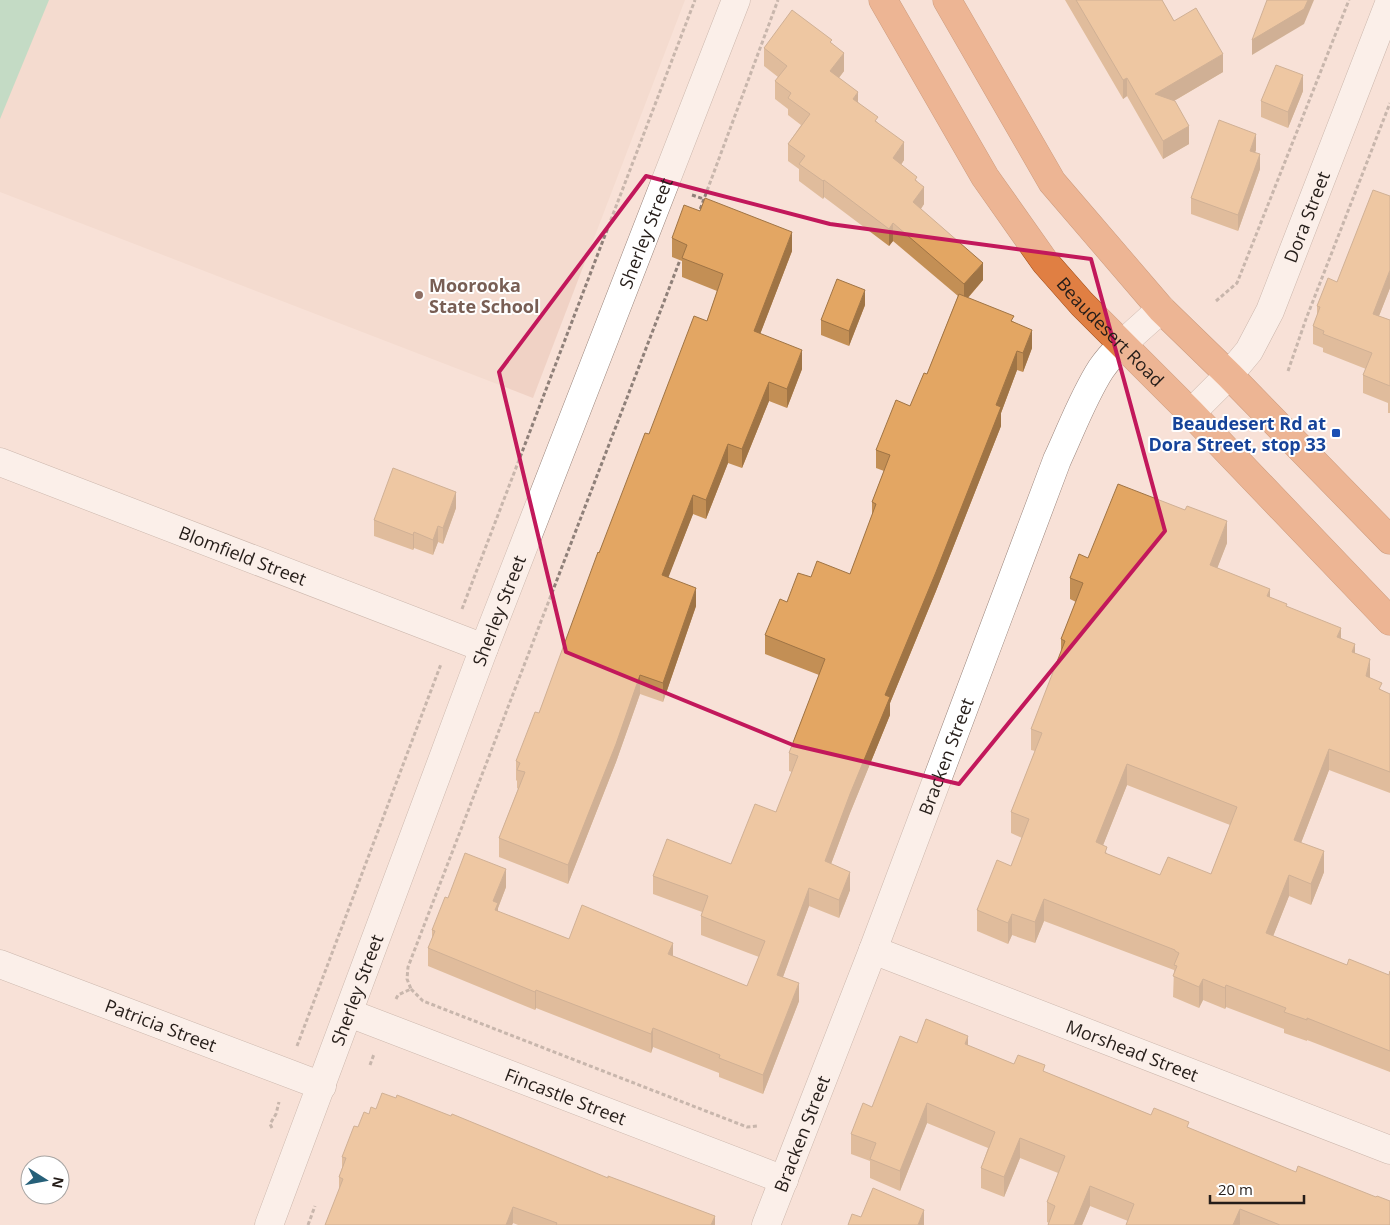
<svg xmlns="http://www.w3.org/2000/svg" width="1390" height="1225" viewBox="0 0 1390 1225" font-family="'Open Sans',sans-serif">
  <rect width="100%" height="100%" fill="#f8e1d7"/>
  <!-- built -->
  <path fill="#f0d2c5" d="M0,0H685L533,398L0,192Z"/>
  <!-- green -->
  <path fill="#86d3af" d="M0,0H49L0,119Z"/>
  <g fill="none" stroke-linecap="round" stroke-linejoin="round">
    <defs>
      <g id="minor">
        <path id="s1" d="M1191,413L1229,375L1249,351L1270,311L1390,1"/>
        <path id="s2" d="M0,462L484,648"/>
        <path id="s3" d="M873,950L1390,1150"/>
        <path id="s4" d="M0,964L322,1086"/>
        <path id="s5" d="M349,1013L784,1180"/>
        <path id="s6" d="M269,1225L484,648L736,0"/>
        <path id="s7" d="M766,1225L873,950L1057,460C1071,430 1083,397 1101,369C1117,346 1141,328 1161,309"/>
      </g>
      <g id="trunk">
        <path id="s8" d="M883,0L985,177L1045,262L1082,304L1191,413L1390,621"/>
        <path d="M947,0L1052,182L1161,309L1229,375L1390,540"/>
      </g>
    </defs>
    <!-- minor casing -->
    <use href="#minor" stroke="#99847b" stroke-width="29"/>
    <!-- trunk casing -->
    <use href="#trunk" stroke="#9a4816" stroke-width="29"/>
    <!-- path -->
    <g stroke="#8f8079" stroke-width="3" stroke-dasharray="4 2.5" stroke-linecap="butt">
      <path d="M692,195L704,199"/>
      <path d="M698,215L778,0"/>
      <path d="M1216,301L1237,283L1349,0"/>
      <path d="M1288,371L1306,319L1390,103"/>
      <path d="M462,609L695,0"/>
      <path d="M411,989L423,1001L747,1127L758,1126"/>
      <path d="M396,999L398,995L411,989L407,979L408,967L680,260"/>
      <path d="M297,1046L441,664"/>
      <path d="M370,1065L374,1054"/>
      <path d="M272,1128L270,1124L276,1114L279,1102"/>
      <path d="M308,1225L315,1206"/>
    </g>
    <!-- minor -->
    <use href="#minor" stroke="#fff" stroke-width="28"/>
    <!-- trunk -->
    <use href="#trunk" stroke="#e07f43" stroke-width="28"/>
  </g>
  <!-- wall -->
  <g fill="#c38f55" fill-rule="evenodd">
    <path d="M1065,0H1162L1174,21L1223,72L1174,101L1189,144L1163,159L1127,96L1123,99Z"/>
    <path d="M832,43L844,71L839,78L858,102L878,123L904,160L901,165L917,181L924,204L921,209L983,280L968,298L1014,322L1032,348L1023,372L1017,370L1001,413V426L936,591L890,703V715L850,813L831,864L850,890L839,918L809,906L783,977L799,1001L763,1094L719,1077V1073L653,1047L651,1053L536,1008L535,1010L428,966V948L432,939V930L448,898L506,887L498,908V912L569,939L673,956L747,986L759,957L701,935V916L702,912L653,894V876L731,864L776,812L792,772L789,771V753L819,675L765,654V635L787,602L811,577L850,574L872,516V502L884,471L876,468V450L910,406L927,374L958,296L893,241L889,246L824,197L823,199L799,181V169L788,161V144L801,125L788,115V109L775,99V81L778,77L764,66V48Z"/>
    <path d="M1303,91L1288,128L1261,117V101Z"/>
    <path d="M1256,150L1255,152L1260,169L1238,231L1191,214V198Z"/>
    <path d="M700,211L792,251L760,334L802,369L787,408L769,401L742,468L728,463L706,519L693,514L668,577L696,606L663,702L640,694L616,762L568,884L499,857V838L518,789L517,788V781L516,780V761L539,713L599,553L649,434L707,321L717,291L682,277V261L672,257V238Z"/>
    <path d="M1337,282L1390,288L1379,316L1390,320V413H1388V403L1363,393V375L1366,369L1323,352V348L1313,344V326L1317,316V306Z"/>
    <path d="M865,305L849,346L821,335V320Z"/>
    <path d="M456,508L443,544L438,542L433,555L414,548L413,550L374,536V520Z"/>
    <path d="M1227,543L1217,568L1270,597L1341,638L1355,653L1370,678L1382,691L1390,694V793L1329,770L1301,843L1324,872L1311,905L1289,896L1273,936L1347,965L1389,975L1390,971V1072L1307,1040V1041L1284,1033V1029L1226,1007L1225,1009L1203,1000L1199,1008L1173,997L1174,970L1044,921L1035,943L1012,935L1008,944L977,931V910L1011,866L1022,838L1011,833V812L1035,751L1031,750V729L1061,653V639L1076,602L1070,599V578L1088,558ZM1127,785L1230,825L1211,874L1160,875L1107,854L1103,845Z"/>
    <path d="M917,1043L968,1046L1014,1064L1045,1072L1151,1115L1189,1128L1390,1225H1126L1128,1221L1090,1206L1082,1225H1048L1049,1223L1047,1222V1202L1058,1173L1020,1158L1004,1197L981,1188V1168L988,1148L927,1123L900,1191L870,1178V1161L851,1154V1134L872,1107Z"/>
    <path d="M342,1157L715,1225H518L513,1223L512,1225H325L339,1190V1177L342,1168Z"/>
  </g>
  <!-- shaded-wall -->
  <g fill="#9f7445">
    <path d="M1308,0H1314L1304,24L1252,55V40Z"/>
    <path d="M844,53V71L830,89V71Z"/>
    <path d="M1223,54V72L1155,112V94Z"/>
    <path d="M1303,75V91L1288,128V112Z"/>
    <path d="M1127,78V96L1123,99V80Z"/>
    <path d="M858,92V109L853,99Z"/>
    <path d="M1189,126V144L1163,159V141Z"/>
    <path d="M1256,134V150L1250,166V151Z"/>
    <path d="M904,142V160L893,176V158Z"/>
    <path d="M1260,154V169L1238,231V215Z"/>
    <path d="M824,180V197L823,199V181Z"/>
    <path d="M924,187V204L913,220V202Z"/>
    <path d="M893,223V241L889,246V229Z"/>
    <path d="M792,232V251L754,350V331Z"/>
    <path d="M983,263V280L964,302V284Z"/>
    <path d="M1390,270V288L1373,331V314Z"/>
    <path d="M865,290V305L849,346V331Z"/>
    <path d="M1032,330V348L1023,372V353Z"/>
    <path d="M802,350V369L787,408V389Z"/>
    <path d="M1017,351V370L1001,413V426L936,591L890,703V715L850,813L825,880V861L885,695Z"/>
    <path d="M769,382V401L742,468V449Z"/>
    <path d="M728,444V463L706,519V500Z"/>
    <path d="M456,492V508L443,544V528Z"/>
    <path d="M693,495V514L662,594V575Z"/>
    <path d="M1227,521V543L1210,587V565Z"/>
    <path d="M438,526V542L433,555V540Z"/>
    <path d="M414,532V548L413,550V535Z"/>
    <path d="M696,588V606L663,702V683Z"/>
    <path d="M1270,589V610L1267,596Z"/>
    <path d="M1341,628V649L1337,637Z"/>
    <path d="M1355,644V665L1352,652Z"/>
    <path d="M1370,659V680L1366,676Z"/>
    <path d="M640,675V694L616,762L568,884V865Z"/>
    <path d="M1329,749V770L1294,861V840Z"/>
    <path d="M1127,764V785L1096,863V842Z"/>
    <path d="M1324,851V872L1311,905V884Z"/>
    <path d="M506,869V887L498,908V921L495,929L493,901Z"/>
    <path d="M850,872V890L839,918V900Z"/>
    <path d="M1289,875V896L1266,954V933Z"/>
    <path d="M809,888V906L777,993V975Z"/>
    <path d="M1044,899V921L1035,943V922Z"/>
    <path d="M1012,914V935L1008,944V923Z"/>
    <path d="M673,943V961L668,954Z"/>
    <path d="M1203,979V1000L1199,1008V987Z"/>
    <path d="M799,983V1001L763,1094V1075Z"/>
    <path d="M1226,985V1007L1225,1009V988Z"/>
    <path d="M536,990V1008L535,1010V992Z"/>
    <path d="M653,1028V1047L651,1053V1034Z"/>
    <path d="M968,1036V1055L965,1044Z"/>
    <path d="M927,1103V1123L900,1191V1171Z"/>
    <path d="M1020,1138V1158L1004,1197V1177Z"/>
    <path d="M1090,1186V1206L1082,1225H1074Z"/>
    <path d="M513,1207V1223L512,1225H506Z"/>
    <path d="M1240,1209V1225H1233Z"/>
    <path d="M924,1210V1225H918Z"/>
    <path d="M715,1216V1225H711Z"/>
  </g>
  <!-- building -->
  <g fill="#e3a663" stroke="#9f7445" fill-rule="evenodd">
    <path d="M1076,0H1162L1174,21L1196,8L1223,54L1155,94L1175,101L1189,126L1163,141L1127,78L1123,80Z"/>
    <path d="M1267,0H1308L1304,9L1252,40Z"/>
    <path d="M792,10L832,40L830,42L844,53L830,71L858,92L853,99L878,117L875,121L904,142L893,158L917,177L915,180L924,187L913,202L983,263L964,284L893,223L889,229L824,180L823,181L799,164L805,156L788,144L810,114L788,98L791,93L775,81L787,66L764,48Z"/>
    <path d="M1276,65L1303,75L1288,112L1261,101Z"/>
    <path d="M1219,120L1256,134L1250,151L1260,154L1238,215L1191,198Z"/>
    <path d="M1373,190L1390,196V270L1373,314L1390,320V386L1363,375L1372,353L1323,334L1324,331L1313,326L1320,307L1317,306L1328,278L1337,282Z"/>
    <path d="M705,198L792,232L754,331L802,350L787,389L769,382L742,449L728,444L706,500L693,495L662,575L696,588L663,683L640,675L616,744L568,865L499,838L525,772L517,770L520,763L516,761L535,712L539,713L598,552L599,553L645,433L649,434L694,316L707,321L723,274L682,258L687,245L672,238L684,205L700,211Z"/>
    <path d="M837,279L865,290L849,331L821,320Z"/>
    <path d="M959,294L1014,316L1011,321L1032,330L1023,353L1017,351L996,405L1001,407L936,572L885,695L890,697L850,794L825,861L850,872L839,900L809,888L777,975L799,983L763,1075L719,1058L720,1055L653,1028L651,1034L536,990L535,992L428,948L435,931L432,930L445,897L448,898L465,853L506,869L493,901L498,903L495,910L569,939L582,905L673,943L668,954L747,986L765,941L701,916L708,896L653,876L667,839L731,864L755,804L776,812L798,756L789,753L825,659L765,635L780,599L787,602L798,573L811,577L817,561L850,574L876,504L872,502L890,455L876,450L896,400L910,406L924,373L927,374Z"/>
    <path d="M393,468L456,492L443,528L438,526L433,540L414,532L413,535L374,520Z"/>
    <path d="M1118,484L1185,510L1187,506L1227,521L1210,565L1270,589L1267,596L1287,604L1286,606L1341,628L1337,637L1355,644L1352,652L1370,659L1366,676L1382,683L1379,689L1390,694V772L1329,749L1294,840L1324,851L1311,884L1289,875L1266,933L1347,965L1349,959L1389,975L1390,971V1051L1307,1018V1020L1284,1012L1286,1008L1226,985L1225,988L1203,979L1199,987L1173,976L1177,966L1174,965L1179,953L1175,951V950L1044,899L1035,922L1012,914L1008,923L977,910L997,860L1011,866L1029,819L1011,812L1042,733L1031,729L1065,641L1061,639L1083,583L1070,578L1079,554L1088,558ZM1127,764L1237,807L1211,874L1168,857L1160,875L1105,853L1107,847L1096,842Z"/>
    <path d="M926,1019L968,1036L965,1044L1014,1064L1018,1055L1045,1065L1043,1071L1151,1115L1154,1108L1189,1122L1187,1127L1296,1172L1298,1166L1376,1197L1377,1196L1390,1201V1225H1280L1240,1209L1233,1225H1126L1134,1204L1090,1186L1074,1225H1048L1055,1206L1047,1202L1065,1156L1020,1138L1004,1177L981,1168L995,1132L927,1103L900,1171L870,1159L876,1143L851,1134L863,1103L872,1107L900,1036L917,1043Z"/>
    <path d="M382,1093L396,1098L397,1095L451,1116L452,1114L608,1178V1176L715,1216L711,1225H556L557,1223L513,1207L506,1225H325L343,1179L339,1177L346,1158L342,1157L354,1126L358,1127L364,1112L369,1114L371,1107L376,1109Z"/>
    <path d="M873,1188L924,1210L918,1225H848L852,1214L861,1217Z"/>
  </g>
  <!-- marked area -->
  <path d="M0 0H1390V1225H0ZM646,176L830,224L1091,259L1165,531L959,784L793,745L566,652L499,372Z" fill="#f8e1d7" fill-opacity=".55" fill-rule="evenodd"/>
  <path fill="none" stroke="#c2185b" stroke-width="4" stroke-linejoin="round" d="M646,176L830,224L1091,259L1165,531L959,784L793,745L566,652L499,372Z"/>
  <!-- markers -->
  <circle fill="#8d6e63" stroke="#fff" stroke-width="2" cx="419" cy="295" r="5"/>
  <rect fill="#1a4fb4" stroke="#fff" stroke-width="2" x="1331" y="428" width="10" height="10" rx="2.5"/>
  <g text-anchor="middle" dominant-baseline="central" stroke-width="4" stroke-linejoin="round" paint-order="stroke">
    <!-- street labels -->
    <g font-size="18" fill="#251d19" stroke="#fff">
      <text stroke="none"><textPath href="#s1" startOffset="231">Dora Street</textPath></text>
      <text stroke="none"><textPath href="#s6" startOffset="1061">Sherley Street</textPath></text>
      <text stroke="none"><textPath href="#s8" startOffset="404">Beaudesert Road</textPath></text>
      <text stroke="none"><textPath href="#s2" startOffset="260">Blomfield Street</textPath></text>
      <text stroke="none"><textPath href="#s6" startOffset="656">Sherley Street</textPath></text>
      <text stroke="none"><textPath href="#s7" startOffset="502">Bracken Street</textPath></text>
      <text stroke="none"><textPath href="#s6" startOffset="251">Sherley Street</textPath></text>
      <text stroke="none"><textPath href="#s4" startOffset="172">Patricia Street</textPath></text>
      <text stroke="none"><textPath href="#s3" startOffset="278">Morshead Street</textPath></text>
      <text stroke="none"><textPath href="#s5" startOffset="232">Fincastle Street</textPath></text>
      <text stroke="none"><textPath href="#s7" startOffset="98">Bracken Street</textPath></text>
    </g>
    <!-- education labels -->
    <g font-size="18" font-weight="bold" fill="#785e54" stroke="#fff" text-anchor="start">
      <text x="429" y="285">Moorooka<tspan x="429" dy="21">State School</tspan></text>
    </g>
    <!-- transit labels -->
    <g font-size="18" font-weight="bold" fill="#164399" stroke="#fff" text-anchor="end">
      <text x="1326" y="423">Beaudesert Rd at<tspan x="1326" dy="21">Dora Street, stop 33</tspan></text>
    </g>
  </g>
  <!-- north arrow -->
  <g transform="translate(45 1180) rotate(101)"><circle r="24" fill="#ffffff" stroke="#a8a5a3"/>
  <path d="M0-4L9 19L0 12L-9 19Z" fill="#266079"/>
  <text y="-8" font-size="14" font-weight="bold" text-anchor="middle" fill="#251d19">N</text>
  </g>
  <!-- scale -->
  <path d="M1210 1195v8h94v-8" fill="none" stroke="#251d19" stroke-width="2.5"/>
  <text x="1218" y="1195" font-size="15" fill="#251d19" stroke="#ffffff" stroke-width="4" paint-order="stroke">20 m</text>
</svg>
